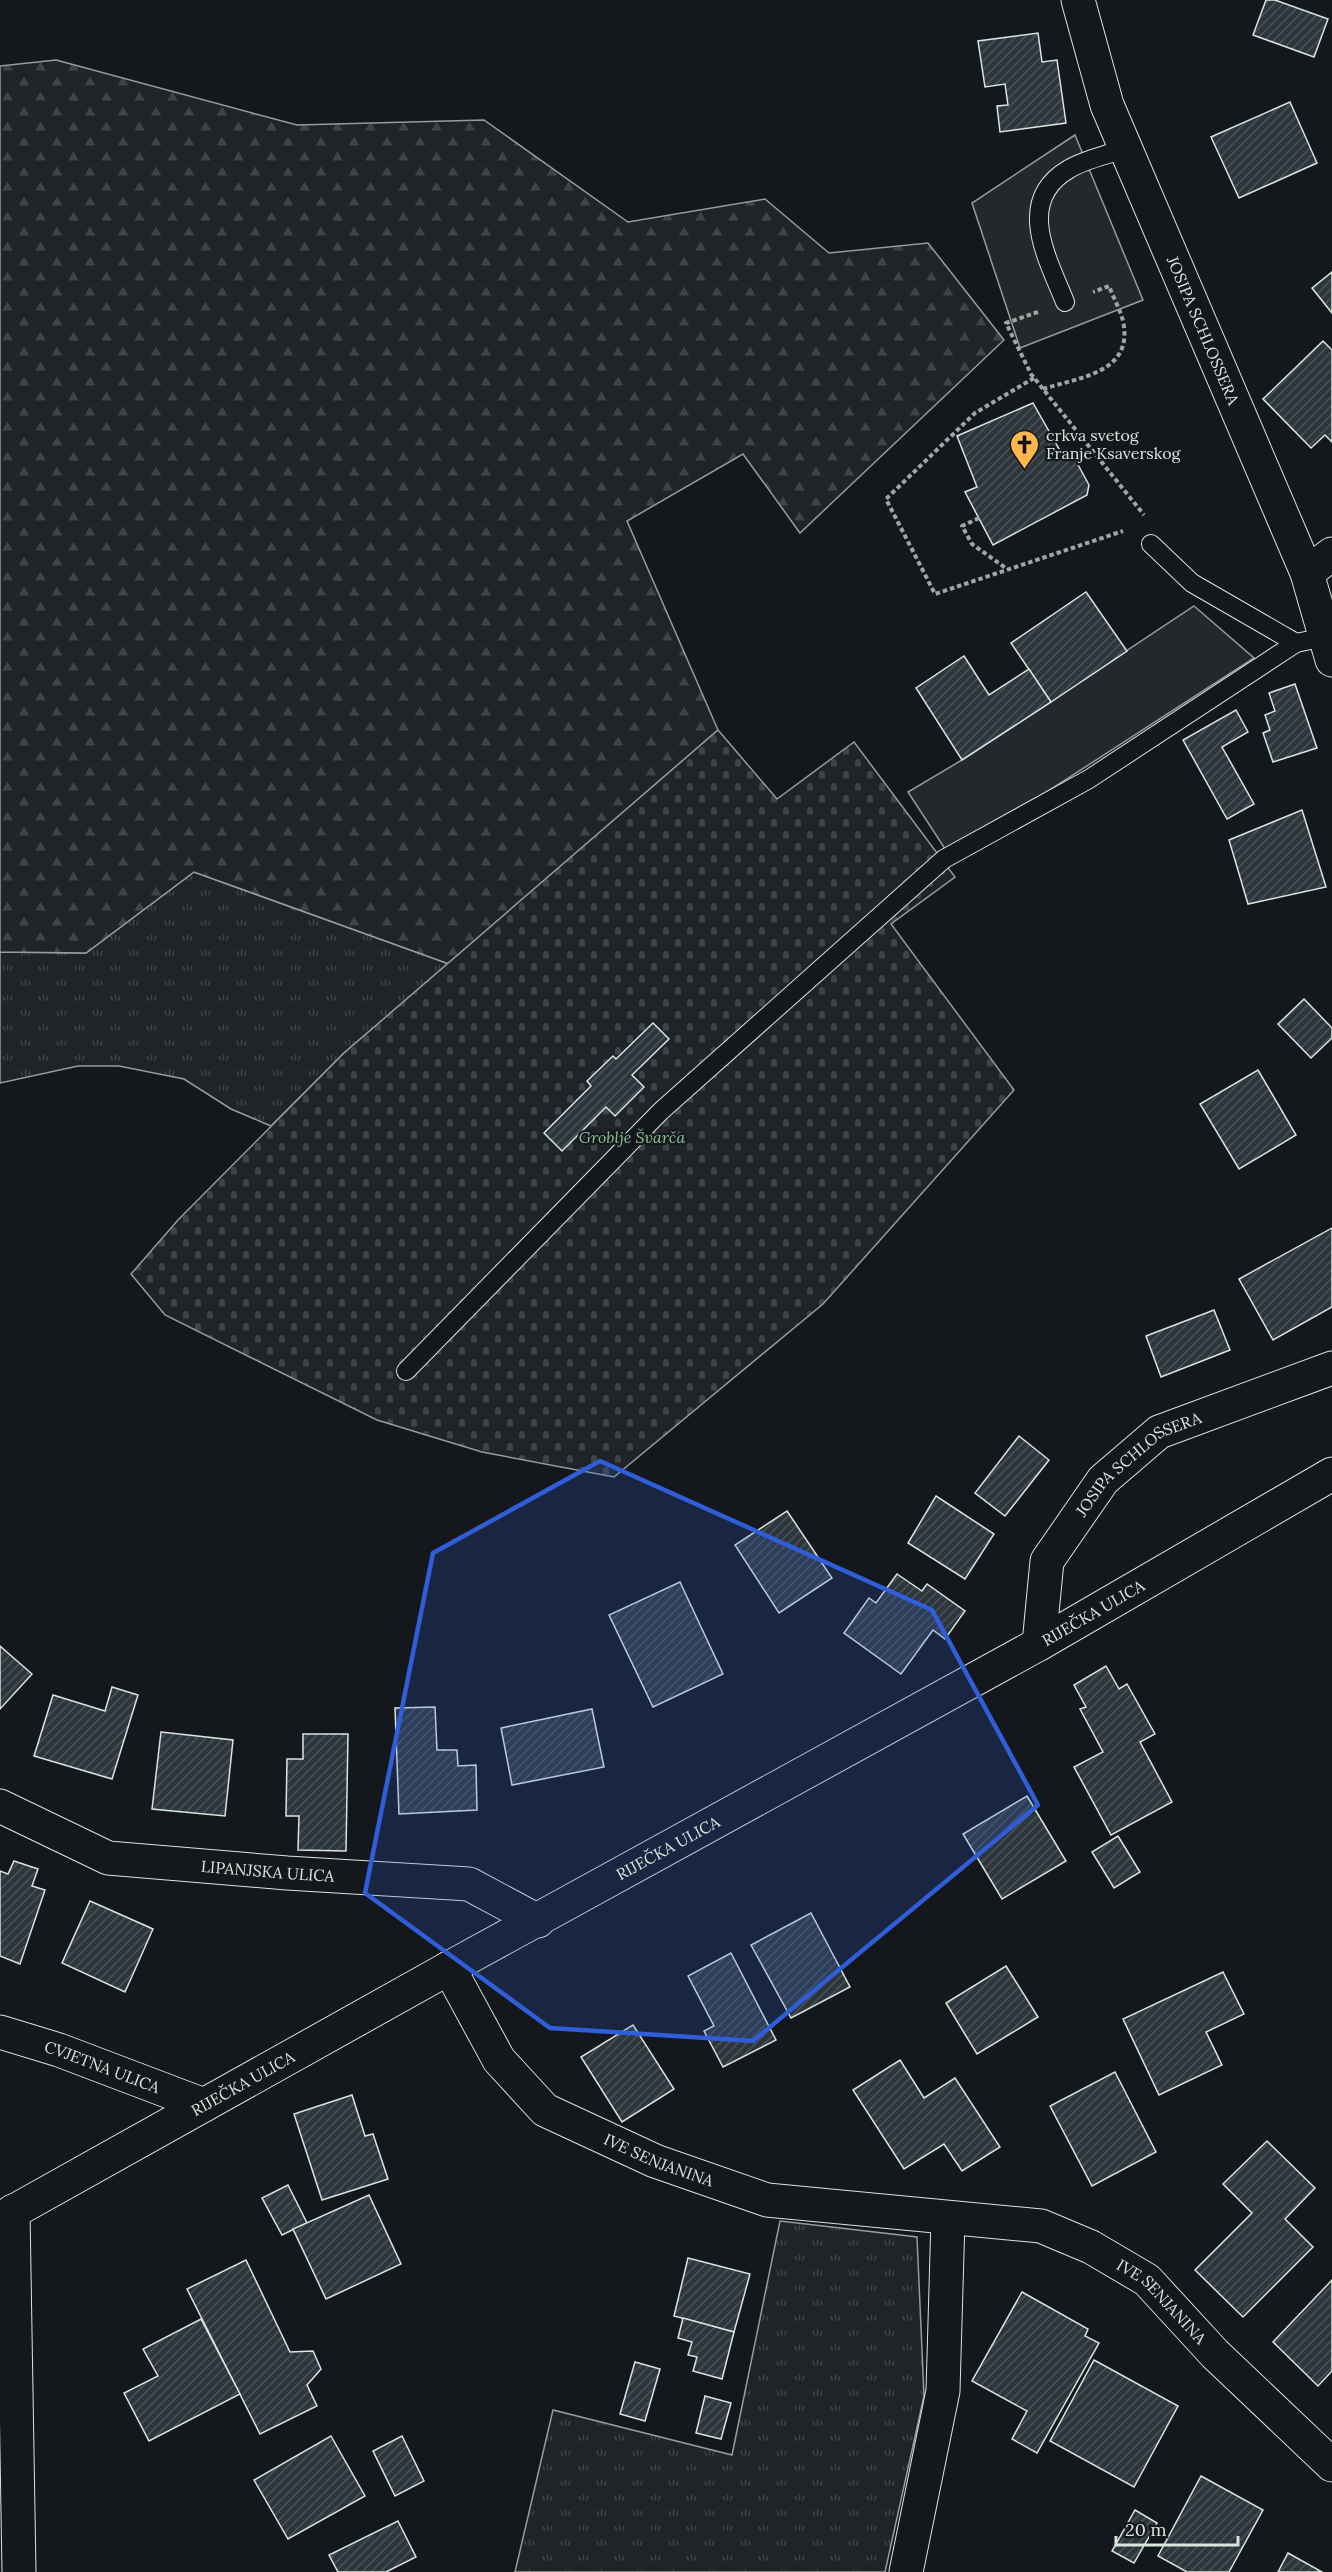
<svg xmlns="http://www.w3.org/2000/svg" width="1332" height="2572" viewBox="0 0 1332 2572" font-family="Lora,serif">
  <defs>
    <pattern id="grass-tufts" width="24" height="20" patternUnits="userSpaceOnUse" patternTransform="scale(1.5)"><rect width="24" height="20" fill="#202428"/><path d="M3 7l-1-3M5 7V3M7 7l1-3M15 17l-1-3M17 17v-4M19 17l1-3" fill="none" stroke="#404447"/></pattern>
    <pattern id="forest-firs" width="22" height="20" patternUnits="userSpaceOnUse" patternTransform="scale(1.5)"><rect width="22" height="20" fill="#202428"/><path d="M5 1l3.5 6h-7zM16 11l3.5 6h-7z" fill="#404447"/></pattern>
    <pattern id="cemetery-stones" width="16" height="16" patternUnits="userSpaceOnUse" patternTransform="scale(1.5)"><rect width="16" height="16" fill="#202428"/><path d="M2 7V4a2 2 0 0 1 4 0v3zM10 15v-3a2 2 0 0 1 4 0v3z" fill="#404447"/></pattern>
    <pattern id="building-hatch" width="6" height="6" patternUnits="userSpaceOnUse" patternTransform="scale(1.5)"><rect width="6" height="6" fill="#2c363c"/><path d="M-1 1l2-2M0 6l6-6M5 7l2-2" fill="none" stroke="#4a5358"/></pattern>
  </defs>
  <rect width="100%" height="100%" fill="#14181c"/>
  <!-- grass -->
  <g fill="url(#grass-tufts)" stroke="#939e99" stroke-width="1.5">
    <path d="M194,872L449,964L344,1053L271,1126L231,1109L184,1079L119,1066H78L0,1083V952L86,953Z"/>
    <path d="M780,2221L917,2237L924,2396L885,2572H515L553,2410L732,2455Z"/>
  </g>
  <!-- forest -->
  <path fill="url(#forest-firs)" stroke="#939e99" stroke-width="1.5" d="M56,60L297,125L484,120L628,222L765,199L829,253L928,243L1004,340L800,533L743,454L627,521L718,730L449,964L194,872L86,953L0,952V66Z"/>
  <!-- cemetery -->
  <path fill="url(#cemetery-stones)" stroke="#939e99" stroke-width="1.5" d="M718,730L777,799L854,742L955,877L891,924L1014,1090L823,1304L614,1477L482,1452L377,1420L165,1315L131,1274L178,1220L344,1053Z"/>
  <!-- parking -->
  <g fill="#24282b" stroke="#939e99" stroke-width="1.5">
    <path d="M1075,135L1143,300L1020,348L972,203Z"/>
    <path d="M1194,606L1254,658L949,855L908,792L962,760Z"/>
  </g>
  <!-- building -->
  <g fill="url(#building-hatch)" stroke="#d8e6dc" stroke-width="1.5">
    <path d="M1266,0H1275L1328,19L1314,57L1253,35Z"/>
    <path d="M1038,33L1042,62L1057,60L1066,123L1000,132L997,106L1008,105L1005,84L985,87L978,41Z"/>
    <path d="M1290,102L1317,163L1239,198L1211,137Z"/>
    <path d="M1332,272V313L1312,288Z"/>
    <path d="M1323,341L1332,350V442L1325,435L1311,448L1263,399Z"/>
    <path d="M1033,403L1062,454L1070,450L1089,485L1087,495L993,545L965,492L977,487L957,436Z"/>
    <path d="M1086,592L1127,651L1051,702L1011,643Z"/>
    <path d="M964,656L989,695L1029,669L1051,702L962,760L916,688Z"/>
    <path d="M1295,684L1317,748L1273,762L1263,733L1270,730L1265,715L1275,711L1269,693Z"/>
    <path d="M1236,710L1248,732L1222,747L1254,804L1227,819L1183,740Z"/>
    <path d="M1302,810L1326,887L1248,904L1229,840Z"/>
    <path d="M1304,999L1332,1028V1038L1311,1058L1278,1024Z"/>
    <path d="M653,1023L669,1039L632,1075L644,1087L615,1116L606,1107L562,1151L544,1133L591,1086L587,1081L613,1056L616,1059Z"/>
    <path d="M1258,1070L1296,1135L1239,1169L1200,1104Z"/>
    <path d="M1332,1228V1307L1273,1340L1239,1279Z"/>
    <path d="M1214,1310L1230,1350L1161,1377L1146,1336Z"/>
    <path d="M1019,1436L1049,1460L1005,1516L975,1493Z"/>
    <path d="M936,1496L994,1534L965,1579L908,1543Z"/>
    <path d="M787,1511L832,1578L779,1613L735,1545Z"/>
    <path d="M897,1574L922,1591L927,1584L965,1611L945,1639L933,1630L901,1674L844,1633L869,1598L876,1603Z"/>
    <path d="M680,1582L723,1674L653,1707L609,1615Z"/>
    <path d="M0,1646L32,1674L0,1709Z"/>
    <path d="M1106,1666L1119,1689L1127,1684L1155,1734L1140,1742L1172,1802L1111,1835L1074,1767L1103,1752L1080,1709L1086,1707L1074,1685Z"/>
    <path d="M112,1687L138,1695L112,1779L34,1756L53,1695L105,1711Z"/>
    <path d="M435,1707L437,1750H457L458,1766L476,1765L477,1810L399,1814L395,1708Z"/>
    <path d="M592,1709L604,1767L512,1785L501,1728Z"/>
    <path d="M161,1732L233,1740L225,1816L152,1809Z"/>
    <path d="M303,1734H348L346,1851L298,1850L299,1816H286L287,1759H303Z"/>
    <path d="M1027,1796L1066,1861L1002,1899L963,1834Z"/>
    <path d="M1118,1836L1140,1872L1114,1888L1092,1852Z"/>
    <path d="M14,1861L38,1869L32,1886L45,1890L20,1964L0,1956V1871L8,1874Z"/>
    <path d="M90,1901L153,1929L125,1992L62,1963Z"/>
    <path d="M811,1913L850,1987L791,2018L751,1945Z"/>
    <path d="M731,1953L776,2040L723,2067L704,2031L714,2026L688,1976Z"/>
    <path d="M1006,1966L1038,2017L977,2054L946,2003Z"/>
    <path d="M1223,1972L1244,2014L1206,2032L1222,2065L1159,2095L1123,2019Z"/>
    <path d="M633,2025L674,2089L622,2122L581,2057Z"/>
    <path d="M900,2060L924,2098L955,2078L1000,2147L962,2171L944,2144L904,2169L853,2090Z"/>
    <path d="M1115,2072L1156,2152L1092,2186L1050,2106Z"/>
    <path d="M352,2095L365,2136L373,2134L388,2179L322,2200L294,2114Z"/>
    <path d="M1267,2141L1315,2188L1285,2219L1313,2247L1243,2317L1195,2270L1252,2213L1223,2184Z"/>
    <path d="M288,2185L307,2223L282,2235L262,2198Z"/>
    <path d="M369,2195L401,2264L326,2299L293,2229Z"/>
    <path d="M688,2258L750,2274L734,2332L674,2316Z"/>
    <path d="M246,2260L290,2352L313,2351L321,2369L307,2385L317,2406L260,2434L187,2289Z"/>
    <path d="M1332,2280V2371L1318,2386L1273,2342Z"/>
    <path d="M1022,2292L1088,2329L1085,2336L1099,2343L1037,2453L1012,2439L1027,2411L972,2381Z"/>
    <path d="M683,2318L734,2332L722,2379L693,2371L697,2357L688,2355L692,2342L678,2338Z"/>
    <path d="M201,2319L240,2394L149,2441L124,2393L158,2376L143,2349Z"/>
    <path d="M1094,2360L1178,2406L1134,2487L1050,2441Z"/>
    <path d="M635,2362L660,2369L645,2421L620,2414Z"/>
    <path d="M705,2396L731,2403L721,2439L696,2433Z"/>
    <path d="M331,2436L365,2496L288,2539L254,2480Z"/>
    <path d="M402,2436L424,2481L395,2496L373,2451Z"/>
    <path d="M1201,2476L1263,2510L1229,2572H1187L1158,2556Z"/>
    <path d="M1135,2510L1157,2523L1134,2563L1112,2551Z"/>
    <path d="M398,2521L416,2557L386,2572H338L329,2555Z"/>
    <path d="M1288,2553L1322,2572H1278Z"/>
  </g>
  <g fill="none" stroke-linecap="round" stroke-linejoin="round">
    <defs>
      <g id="service">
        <path d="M1065,302C1048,259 1014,201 1069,169C1085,159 1108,155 1126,148"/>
        <path d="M1151,544L1192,583L1296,643"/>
        <path d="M406,1371L661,1111L944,859L1089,779L1296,643L1325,637"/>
      </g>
      <g id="minor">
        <path id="s1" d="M1078,0L1107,105L1307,573L1332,660"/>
        <path d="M1307,573L1332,554"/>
        <path id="s2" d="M1039,1644L1047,1561L1103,1480L1159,1432L1332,1368"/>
        <path id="s3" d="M0,1806L108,1858L287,1873L469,1884L538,1921"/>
        <path id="s4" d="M449,1968L499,2060L545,2110L655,2161L767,2200L1041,2226L1091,2247L1147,2280L1215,2354L1332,2465"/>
        <path id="s5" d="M0,2032L59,2050L204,2105"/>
        <path d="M13,2211L19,2572"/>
        <path d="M906,2572L943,2391L948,2219"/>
      </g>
      <g id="primary">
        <path id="s6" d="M0,2219L449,1968L1039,1644L1332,1474"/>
      </g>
    </defs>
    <!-- service casing -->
    <use href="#service" stroke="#d8e6dc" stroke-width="20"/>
    <!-- minor casing -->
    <use href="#minor" stroke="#d8e6dc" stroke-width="35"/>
    <!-- primary casing -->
    <use href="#primary" stroke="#d8e6dc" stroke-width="35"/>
    <!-- path -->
    <g stroke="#9da8a2" stroke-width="4" stroke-dasharray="4.5 3" stroke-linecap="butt">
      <path d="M1038,312L1006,323L1031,374L1144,515"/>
      <path d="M1034,378L975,413L886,499L935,594L1123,531"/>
      <path d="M1043,389C1080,377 1134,373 1123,321C1120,309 1113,297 1109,286L1093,292"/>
      <path d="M979,518L962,526L972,544L1007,569"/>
    </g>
    <!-- service -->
    <use href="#service" stroke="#14181c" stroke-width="18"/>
    <!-- minor -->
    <use href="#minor" stroke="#14181c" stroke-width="33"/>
    <!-- primary -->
    <use href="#primary" stroke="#14181c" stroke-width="33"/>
  </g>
  <!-- marked area -->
  <path fill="#305dd8" fill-opacity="0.2" stroke="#305dd8" stroke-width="4.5" stroke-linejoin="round" d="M600,1461L932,1610L1038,1805L753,2041L550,2028L365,1893L433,1553Z"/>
  <!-- icons -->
  <defs>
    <symbol id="church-pin" viewBox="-11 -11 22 30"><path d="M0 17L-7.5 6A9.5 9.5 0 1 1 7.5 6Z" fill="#ffb74d" stroke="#14181c"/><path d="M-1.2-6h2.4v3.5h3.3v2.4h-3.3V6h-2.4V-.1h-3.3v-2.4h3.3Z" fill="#111"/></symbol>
  </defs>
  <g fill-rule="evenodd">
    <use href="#church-pin" x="1008" y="428" width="33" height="45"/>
  </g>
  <g text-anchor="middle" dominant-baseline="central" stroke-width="4.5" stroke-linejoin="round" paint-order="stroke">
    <!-- street labels -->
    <g font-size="16" fill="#d8e6dc" stroke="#14181c">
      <text stroke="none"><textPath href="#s1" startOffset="354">JOSIPA SCHLOSSERA</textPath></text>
      <text stroke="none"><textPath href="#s2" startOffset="220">JOSIPA SCHLOSSERA</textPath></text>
      <text stroke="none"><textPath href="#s6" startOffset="1250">RIJEČKA ULICA</textPath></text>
      <text stroke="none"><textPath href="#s6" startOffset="764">RIJEČKA ULICA</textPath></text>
      <text stroke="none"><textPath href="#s3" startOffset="280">LIPANJSKA ULICA</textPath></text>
      <text stroke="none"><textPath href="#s5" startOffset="108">CVJETNA ULICA</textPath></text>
      <text stroke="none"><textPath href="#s6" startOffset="278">RIJEČKA ULICA</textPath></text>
      <text stroke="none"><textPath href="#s4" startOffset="297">IVE SENJANINA</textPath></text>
      <text stroke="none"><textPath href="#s4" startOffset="832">IVE SENJANINA</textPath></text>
    </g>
    <!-- poi labels -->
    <g font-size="16" fill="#d8e6dc" stroke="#14181c" text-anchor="start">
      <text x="1046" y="435">crkva svetog<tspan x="1046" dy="18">Franje Ksaverskog</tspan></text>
    </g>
    <!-- park labels -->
    <g font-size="16" font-style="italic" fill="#8ac095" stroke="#14181c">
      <text x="632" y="1137">Groblje Švarča</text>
    </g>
  </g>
  <!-- scale -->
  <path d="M1116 2536v9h122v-9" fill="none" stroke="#d8e6dc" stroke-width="3"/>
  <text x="1125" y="2536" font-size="18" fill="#d8e6dc" stroke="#14181c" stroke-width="4.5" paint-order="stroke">20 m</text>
</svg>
